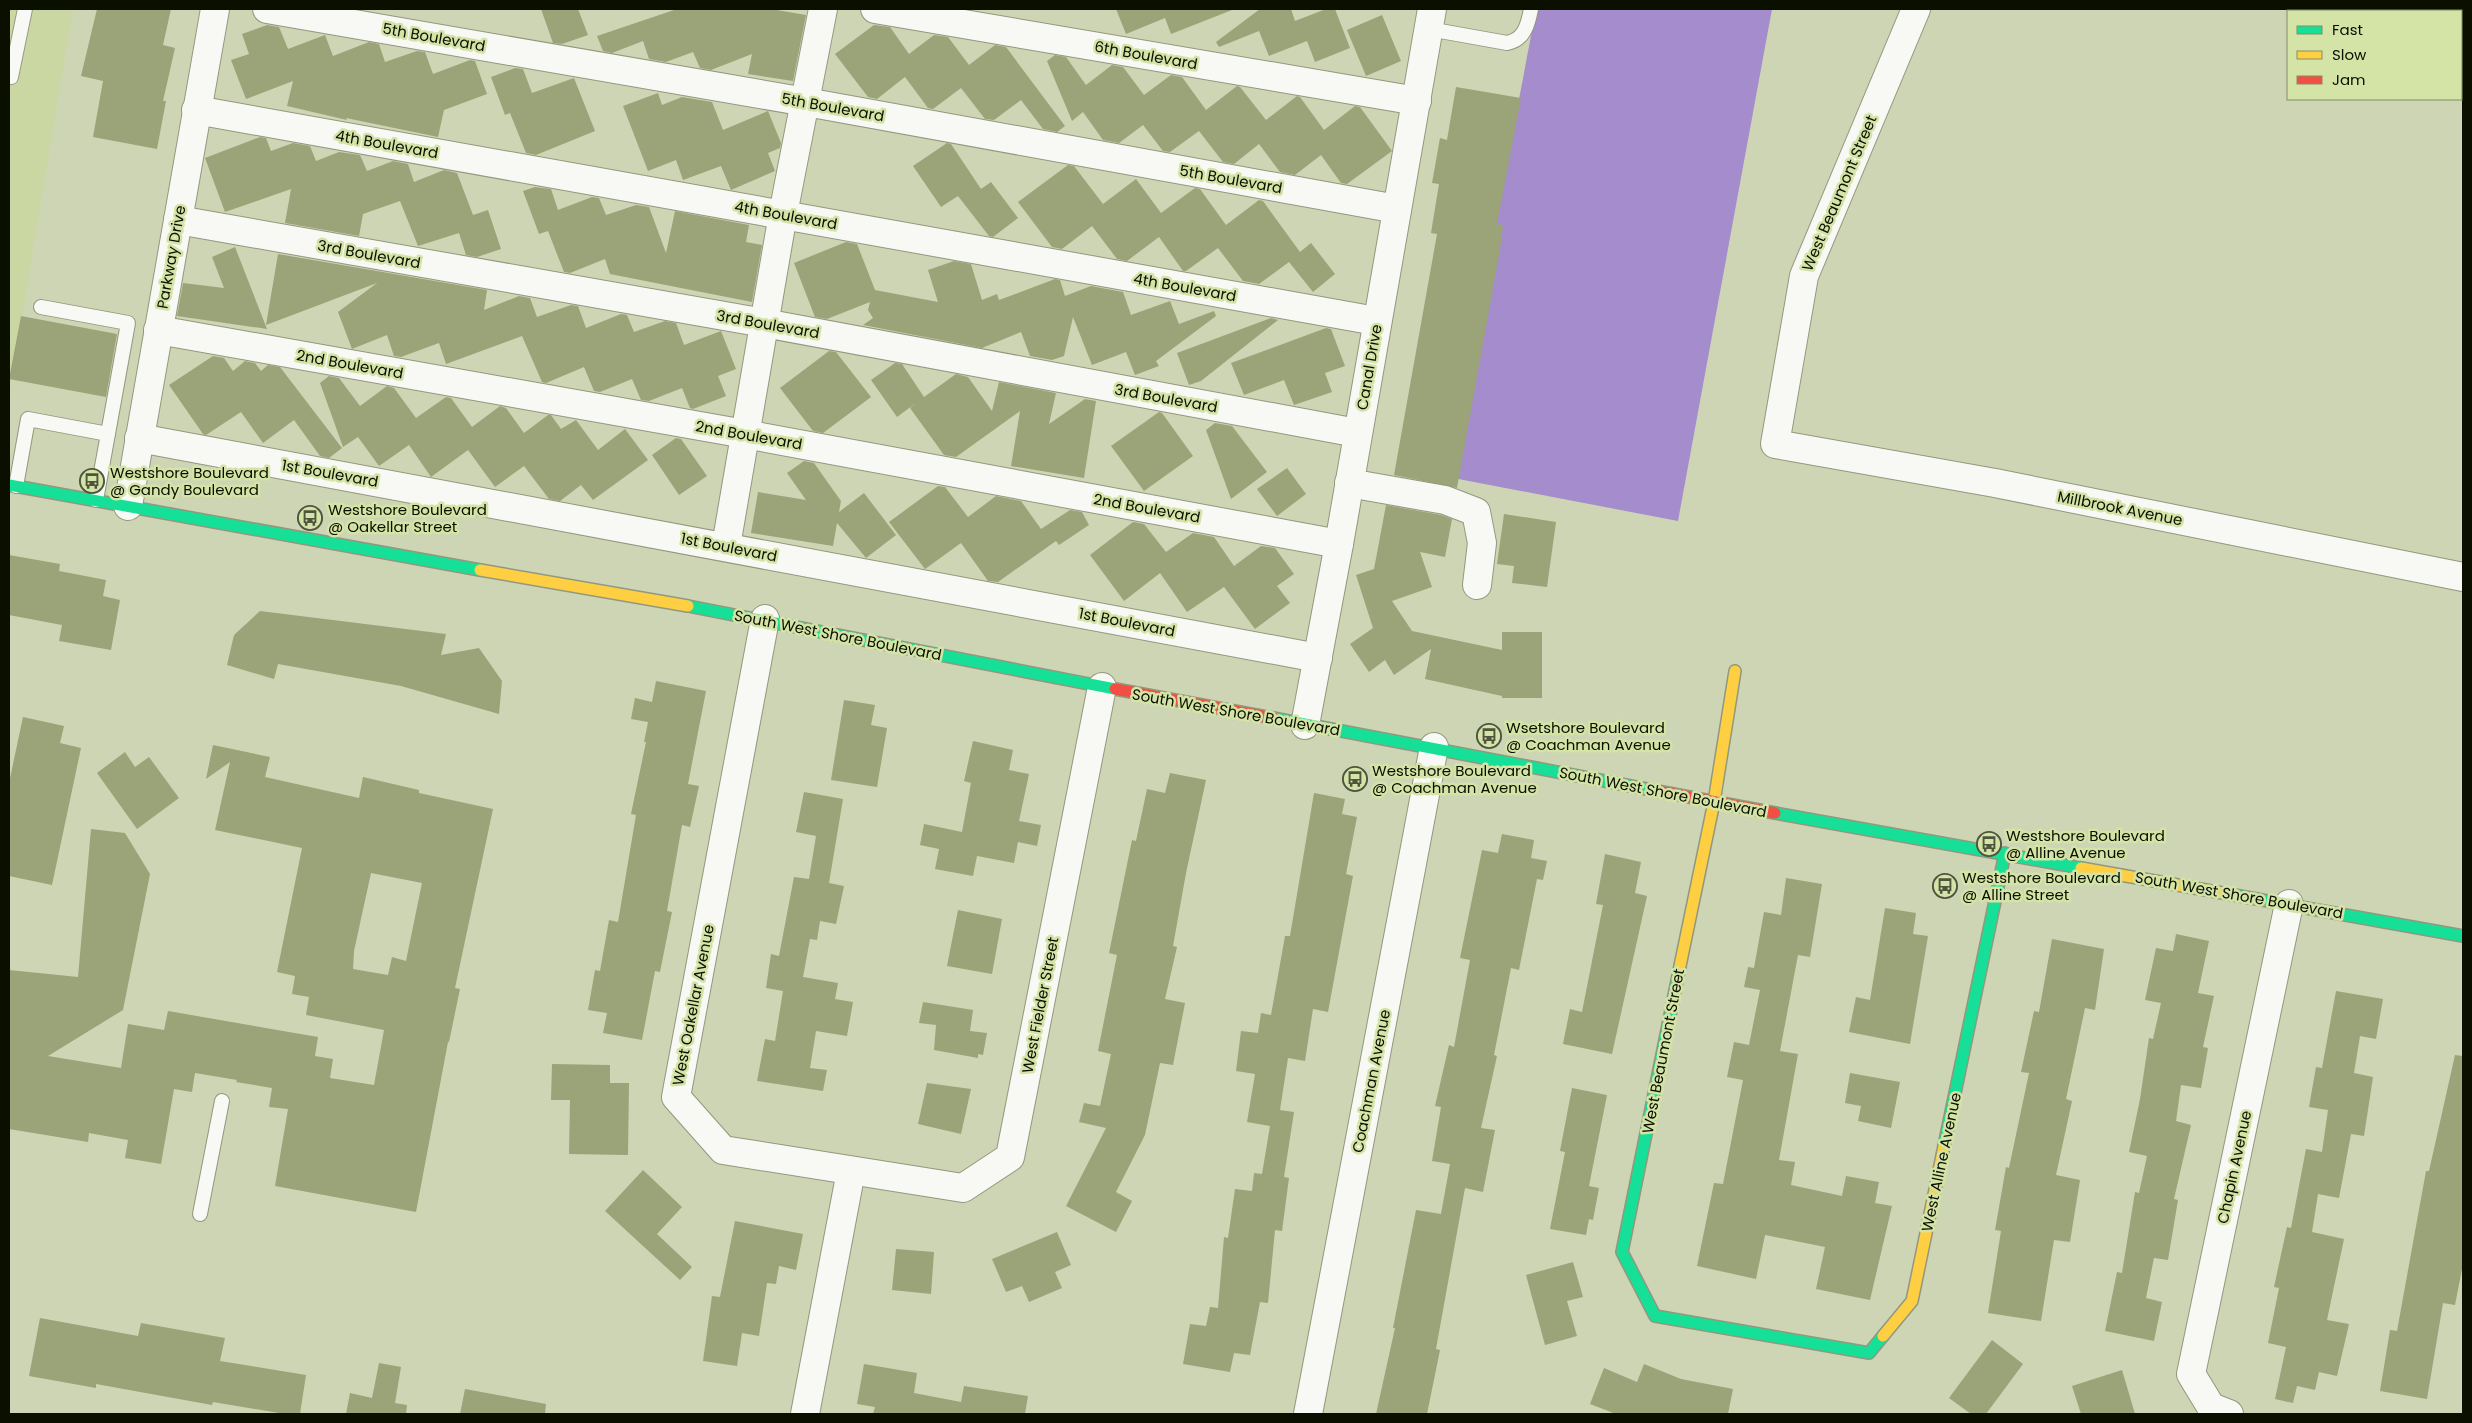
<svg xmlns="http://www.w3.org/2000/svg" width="2472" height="1423" viewBox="0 0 2472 1423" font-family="Poppins,sans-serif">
  <rect width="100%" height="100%" fill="#cdd5b4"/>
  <!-- built -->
  <path fill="#cbd7a3" d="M9,9H73L9,395Z"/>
  <!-- water -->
  <path fill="#a58ccc" d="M1536,9H1772L1678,521L1448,477Z"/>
  <!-- building -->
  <g fill="#9ba378" fill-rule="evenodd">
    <path d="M97,9H171L163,45L175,48L163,101H166L157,149L93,137L103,81L81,76Z"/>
    <path d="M541,9H578L588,35L562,44L553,43Z"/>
    <path d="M677,9H771L806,15L793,81L748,74L752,54L711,70L700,68L693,52L666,62L649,59L643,41L612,53L603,51L597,36Z"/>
    <path d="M1116,9H1232V10L1171,34L1165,18L1126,34Z"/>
    <path d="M1260,9H1291L1295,21L1326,9H1335L1350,48L1315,62L1307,41L1269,56L1259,31L1219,47L1216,42Z"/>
    <path d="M1382,15L1401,61L1366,76L1347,30Z"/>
    <path d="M267,25L279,27L288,49L325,35L333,56L369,42L379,44L385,62L417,51L425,52L433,74L470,60L475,61L487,94L444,110L438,137L346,118L347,120L287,106L293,81L246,99L231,60L249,54L242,34Z"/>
    <path d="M874,25L890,27L909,54L934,35L948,37L969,65L995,45L1006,47L1065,126L1057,132L1043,129L1021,100L994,120L985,119L961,88L933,109L928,108L905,77L877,99L868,97L835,54Z"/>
    <path d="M1055,55L1066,57L1086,85L1112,65L1123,67L1144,95L1171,75L1182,77L1206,110L1237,86L1240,87L1266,120L1297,96L1300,97L1324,130L1355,106L1360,107L1392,151L1347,184L1341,183L1321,155L1295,175L1280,172L1259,144L1234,164L1223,162L1199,131L1170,152L1163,151L1143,125L1119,143L1103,140L1083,112L1072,121L1047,61Z"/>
    <path d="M515,68L523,69L532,93L574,78L595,131L536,155L526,153L510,113L505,115L491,77Z"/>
    <path d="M1456,87L1521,98L1497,224L1503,225L1500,249L1457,488L1394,475L1437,234L1431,233L1439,184L1432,183L1440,138L1447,140Z"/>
    <path d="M658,93L662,105L682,97L712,102L723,130L768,111L781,143L780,148L768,153L775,171L731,190L721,166L683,180L676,160L648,171L623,106Z"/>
    <path d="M260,137L266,138L271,151L293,143L310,146L316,161L339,152L360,155L367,171L393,161L408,164L414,182L444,170L457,173L473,215L488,210L501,249L477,257L466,255L459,233L418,246L400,201L363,214L359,236L285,223L291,189L225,212L205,158Z"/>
    <path d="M947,143L951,144L981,189L991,182L1018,218L993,237L989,236L958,196L941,207L913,166Z"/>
    <path d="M1068,165L1074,166L1103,204L1136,179L1161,213L1195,188L1200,189L1226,225L1259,200L1263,201L1300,252L1311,243L1335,274L1313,292L1289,262L1259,284L1243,281L1218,248L1186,271H1183L1159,237L1127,261L1117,259L1092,226L1062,249L1052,247L1018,202Z"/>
    <path d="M535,187L551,189L558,210L592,197L599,198L606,215L636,205L649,207L666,253L675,211L749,225L746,242L762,245L752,302L610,274L605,259L570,273L564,272L548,231L539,234L523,191Z"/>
    <path d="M846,242L857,244L875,290L938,302L928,270L954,261L971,264L982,300L997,294L999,300L1055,279L1060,280L1065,296L1091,286L1123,292L1131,315L1170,301L1179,324L1214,311L1216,316L1156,361L1159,366L1135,375L1126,352L1092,365L1073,317L1064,356L1052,360L1030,356L1021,332L982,348L863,325L873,318L868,310L870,302L827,319L815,317L794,263Z"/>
    <path d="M235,247L267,329L177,316L183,283L224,288L212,257Z"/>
    <path d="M278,254L487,290L484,310L519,296L530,298L537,317L571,305L578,306L586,328L621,314L627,315L634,332L665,321L676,323L684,345L721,331L736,369L718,376L726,396L693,409L690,408L682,388L649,401L641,400L632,379L600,392L594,391L584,367L546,383L542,382L522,336L446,364L439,343L401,357L394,356L387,335L352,349L338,312L377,283L266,325Z"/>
    <path d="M21,316L117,334L106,397L9,379Z"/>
    <path d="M1271,318L1278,320L1201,381L1189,385L1177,353Z"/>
    <path d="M1326,328L1331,329L1345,366L1325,373L1332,392L1294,405L1284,380L1244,395L1231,363Z"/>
    <path d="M829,351L836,352L871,397L823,433L813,431L780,388Z"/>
    <path d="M213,356L224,358L233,371L245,361L255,363L261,371L268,365L280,367L342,448L329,458L320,456L294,420L263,443L241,412L206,435L203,434L169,385Z"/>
    <path d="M895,363L902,364L924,397L956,374L968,377L992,411L999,382L1056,393L1049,424L1085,399L1096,401L1084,478L1011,466L1020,411L956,457L944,455L910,408L916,403L897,417L871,380Z"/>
    <path d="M329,376L339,378L360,406L387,386L394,388L416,418L446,397L451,398L472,427L500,406L506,408L524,433L548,415H551L561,429L576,420L598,450L625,429L648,460L593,500L581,485L560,501L549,499L524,466L495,487L468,450L431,477L409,445L379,466L358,437L343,447L320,383Z"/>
    <path d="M1159,412L1162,413L1193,456L1144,491L1111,446Z"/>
    <path d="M1215,423L1232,426L1267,472L1231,499L1206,430Z"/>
    <path d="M676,438L681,439L707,476L679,495L652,455Z"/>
    <path d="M804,461L814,463L841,501L839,512L864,493L896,535L866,558L837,523L833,546L751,533L758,492L806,500L787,473Z"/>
    <path d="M1287,468L1306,494L1277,516L1257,489Z"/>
    <path d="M938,486L945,487L968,517L996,496L1021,501L1041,529L1070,510L1082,512L1089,525L1059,545L1056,541L998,582L988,581L961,543L925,569L889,522Z"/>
    <path d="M1386,505L1441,515L1452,519L1445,557L1420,552L1432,587L1392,601L1412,631L1502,650V632H1542V698H1502V696L1425,679L1431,649L1394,675L1385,660L1369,672L1350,644L1373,628L1356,575L1374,569Z"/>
    <path d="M1504,514L1556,522L1547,587L1512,583L1514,566L1497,564Z"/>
    <path d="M1133,522L1144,524L1166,552L1193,533L1214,537L1234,566L1261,546L1275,548L1294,574L1277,586L1290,603L1255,629L1224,587L1187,612L1160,573L1124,601L1090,555Z"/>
    <path d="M9,555L60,564L59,571L106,580L103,596L120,600L111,650L59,641L62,625L9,615Z"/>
    <path d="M260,611L446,634L441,655L479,648L502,681L499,714L401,686L278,664L274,679L227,665L234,635Z"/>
    <path d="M656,681L706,691L688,784L699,786L690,827L682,825L667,911L672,912L660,972L655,971L642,1040L603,1033L607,1013L588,1010L595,970L600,971L609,920L618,922L636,815L631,814L646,742H644L648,722L631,719L635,698L652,702Z"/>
    <path d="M844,700L875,705L871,725L887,728L877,787L831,780Z"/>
    <path d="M23,717L64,726L60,743L81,748L52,885L9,876V783Z"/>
    <path d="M973,741L1013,750L1009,770L1029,774L1019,821L1041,825L1037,846L1018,842L1014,863L977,856L973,876L935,869L939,849L920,845L924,824L962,832L971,783L964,781Z"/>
    <path d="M213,745L270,757L265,777L359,798L363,777L419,790V793L493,809L455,988L460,989L449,1042H448L416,1212L275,1186L288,1109L269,1107L272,1088L236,1082L237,1080L195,1073L192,1092L174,1089L161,1164L125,1158L128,1140L89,1133L88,1142L9,1129V970L78,977L91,829L125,833L150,874L123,1010L48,1056L121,1068L128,1024L164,1030L168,1011L318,1037L315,1056L333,1059L330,1078L374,1085L384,1030L306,1015L309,997L292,994L295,976L277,972L302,848L215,830L230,762L206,779ZM371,873L422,883L406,961L392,957L388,975L353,969L354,951Z"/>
    <path d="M125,752L135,767L149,757L179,798L137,829L97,773Z"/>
    <path d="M1170,773L1206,780L1186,873L1173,946L1177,947L1165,999L1185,1003L1173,1065L1160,1063L1145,1135L1116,1192L1132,1201L1116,1232L1066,1206L1106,1128L1079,1122L1084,1103L1100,1106L1111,1054L1098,1051L1117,955L1109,953L1132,840L1136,841L1147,789L1165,793Z"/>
    <path d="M804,792L843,799L829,883L844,886L836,924L820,921L817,940L810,939L803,977L838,983L835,999L853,1002L847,1036L816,1031L810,1068L827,1070L823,1091L757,1081L765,1039L775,1041L783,991L766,988L771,954L779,956L794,877L809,879L816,836L796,832Z"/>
    <path d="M1314,793L1345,799L1342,814L1357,817L1346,874L1353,876L1328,1012L1313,1009L1305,1061L1288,1058L1280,1110L1294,1112L1284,1177L1289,1178L1282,1231L1275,1230L1268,1303L1260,1302L1250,1355L1234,1353L1230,1372L1183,1364L1190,1324L1206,1326L1210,1307L1218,1308L1224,1237L1228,1238L1235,1189L1252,1191L1254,1173L1262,1174L1270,1126L1247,1122L1255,1074L1236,1071L1241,1031L1258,1033L1261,1013L1271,1015L1285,936H1290Z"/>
    <path d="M1502,834L1534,840L1531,858L1547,861L1543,880L1537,879L1519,970L1511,968L1494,1055L1497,1056L1481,1128L1495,1130L1483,1192L1465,1188L1436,1349L1440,1350L1427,1414H1376L1395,1328H1393L1416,1210L1441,1214L1450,1164L1432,1161L1441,1107L1435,1106L1449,1045L1454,1047L1470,960L1460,958L1482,850L1498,853Z"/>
    <path d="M1605,854L1641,862L1635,893L1647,896L1612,1054L1563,1044L1570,1009L1582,1012L1603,905L1596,904Z"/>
    <path d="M1786,878L1822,884L1810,957L1798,955L1780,1051L1798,1054L1779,1160L1795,1162L1791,1185L1842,1196L1846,1176L1879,1182L1875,1203L1892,1206L1870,1300L1816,1289L1825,1247L1765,1235L1756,1279L1697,1266L1714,1183L1723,1184L1743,1080L1727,1077L1734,1042L1749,1045L1760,990L1744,987L1748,967L1754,968L1764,912L1781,915Z"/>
    <path d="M1885,908L1916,913L1913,934L1928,936L1910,1044L1849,1032L1856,997L1870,1000Z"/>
    <path d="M958,910L1002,919L992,974L947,966Z"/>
    <path d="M2176,934L2209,941L2198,993L2214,996L2203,1047L2208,1048L2201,1088L2181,1085L2176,1121L2191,1125L2174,1199L2178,1200L2168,1260L2154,1258L2146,1298L2162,1302L2154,1341L2105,1331L2117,1272L2122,1273L2135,1192L2139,1193L2147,1156L2129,1152L2140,1099L2149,1038L2153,1039L2161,1003L2145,1000L2156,948L2173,951Z"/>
    <path d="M2052,939L2104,949L2095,1010L2085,1008L2066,1099L2072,1101L2056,1175L2080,1180L2070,1242L2054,1240L2041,1321L1988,1313L2001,1231L1995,1230L2006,1167L2009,1168L2029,1073L2021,1072L2034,1011L2039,1012Z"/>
    <path d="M2336,991L2383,999L2376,1039L2360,1036L2354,1073L2373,1077L2364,1136L2351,1134L2339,1198L2318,1194L2312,1232L2344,1239L2327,1320L2349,1324L2337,1376L2319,1372L2315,1390L2297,1386L2293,1403L2275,1399L2286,1347L2268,1343L2279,1288L2274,1287L2287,1227L2291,1228L2306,1149L2322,1152L2328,1110L2309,1107L2316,1067L2322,1068Z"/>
    <path d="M923,1002L973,1010L970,1031L987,1033L983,1055L978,1054V1058L934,1050L936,1025L919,1023Z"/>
    <path d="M2455,1055L2463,1056V1264L2455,1305L2443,1303L2427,1399L2380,1391L2390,1330L2397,1331L2426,1171H2429Z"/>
    <path d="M552,1064L610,1065V1083H629L628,1155L569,1154L570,1100H551Z"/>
    <path d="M1850,1073L1900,1082L1891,1128L1858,1121L1861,1106L1845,1103Z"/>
    <path d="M927,1083L971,1089L961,1134L918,1124Z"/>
    <path d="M1572,1088L1607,1095L1589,1186L1599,1188L1593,1220L1589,1219L1586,1235L1550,1229L1565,1152L1560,1151Z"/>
    <path d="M643,1170L682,1207L657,1234L692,1267L680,1280L605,1211Z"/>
    <path d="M735,1221L803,1234L796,1270L779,1266L776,1284L767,1283L759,1336L742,1333L737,1366L703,1361L712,1296L720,1297Z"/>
    <path d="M1057,1232L1071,1265L1055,1272L1062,1288L1029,1302L1022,1286L1006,1292L992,1259Z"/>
    <path d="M896,1249L934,1252L931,1294L892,1290Z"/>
    <path d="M1573,1262L1583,1297L1567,1301L1577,1336L1545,1345L1526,1275Z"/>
    <path d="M40,1318L138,1336L141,1323L225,1338L220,1361L306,1375L300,1414H285L213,1402L212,1405L96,1384V1388L29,1376Z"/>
    <path d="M1992,1340L2023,1364L1986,1414H1971L1949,1398Z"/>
    <path d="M379,1363L401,1367L395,1403L407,1405L406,1414H346L350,1393L372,1398Z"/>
    <path d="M864,1364L917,1373L914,1393L961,1402L964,1386L1028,1396L1025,1414H873L875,1407L857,1404Z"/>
    <path d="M1644,1364L1681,1379L1733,1389L1728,1414H1616L1590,1404L1604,1368L1637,1382Z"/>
    <path d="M2122,1370L2135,1414H2081L2072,1386Z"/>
    <path d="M465,1389L546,1404L545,1414H460Z"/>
  </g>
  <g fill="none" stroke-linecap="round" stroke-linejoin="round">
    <defs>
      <g id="lane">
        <path d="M1429,29L1507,43C1524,40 1528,25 1531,9"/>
        <path d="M9,77H11L25,9"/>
        <path d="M41,307L128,323L96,500"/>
        <path d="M16,486L28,419L108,434"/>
        <path d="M200,1214L222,1101"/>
      </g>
      <g id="street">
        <path d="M267,9L806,102L1397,209"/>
        <path d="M875,9L1417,101"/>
        <path d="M1916,9L1804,276L1775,444L1995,483L2463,577"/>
        <path d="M196,110L1376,321"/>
        <path d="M178,220L764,323L1357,433"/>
        <path d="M158,330L745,434L1339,544"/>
        <path d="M139,438L1318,658"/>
        <path d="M1349,483L1445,500L1476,512L1482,543L1477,585"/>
        <path d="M128,506L215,9"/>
        <path d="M726,546L783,214L823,9"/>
        <path d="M765,619L676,1097L723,1150L963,1188L1010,1157L1102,687"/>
        <path d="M1305,725L1339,544L1432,9"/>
        <path d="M805,1414L851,1171"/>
        <path d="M1308,1414L1434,747"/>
        <path d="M2229,1414L2211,1407L2191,1374L2289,904"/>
      </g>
      <g id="fast">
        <path d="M9,485L480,570"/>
        <path d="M688,606L1115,689"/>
        <path d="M1273,718L1657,791"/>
        <path d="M1775,813L2081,868"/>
        <path d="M2234,895L2463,936"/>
        <path d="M1680,966L1622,1252L1655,1316L1869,1353L1883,1336"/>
        <path d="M1944,1146L2005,853"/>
      </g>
      <g id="slow">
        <path d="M480,570L688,606"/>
        <path d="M2081,868L2234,895"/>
        <path d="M1680,966L1714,802L1735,671"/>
        <path d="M1883,1336L1912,1301L1944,1146"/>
      </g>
      <g id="jam">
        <path d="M1115,689L1273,718"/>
        <path d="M1657,791L1775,813"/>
      </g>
    </defs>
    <!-- lane casing -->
    <use href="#lane" stroke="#92987e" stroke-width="16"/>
    <!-- street casing -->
    <use href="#street" stroke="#92987e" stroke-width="30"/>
    <!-- fast casing -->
    <use href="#fast" stroke="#92987e" stroke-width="14"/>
    <!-- slow casing -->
    <use href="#slow" stroke="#92987e" stroke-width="14"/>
    <!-- jam casing -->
    <use href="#jam" stroke="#92987e" stroke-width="14"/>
    <!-- lane -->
    <use href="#lane" stroke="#f8f9f4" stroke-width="14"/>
    <!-- street -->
    <use href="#street" stroke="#f8f9f4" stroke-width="28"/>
    <!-- fast -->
    <use href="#fast" stroke="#16e098" stroke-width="11"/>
    <!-- slow -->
    <use href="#slow" stroke="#ffcf43" stroke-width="11"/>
    <!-- jam -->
    <use href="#jam" stroke="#f24e42" stroke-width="11"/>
  </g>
  <!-- icons -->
  <defs>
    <symbol id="bus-ring" viewBox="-11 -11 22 22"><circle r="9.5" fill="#d4e3a6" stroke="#4f543f" stroke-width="1.5"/><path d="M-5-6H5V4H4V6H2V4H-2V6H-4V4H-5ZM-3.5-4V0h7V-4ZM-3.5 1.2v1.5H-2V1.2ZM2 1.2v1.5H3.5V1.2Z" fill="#4f543f"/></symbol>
  </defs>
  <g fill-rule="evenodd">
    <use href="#bus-ring" x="78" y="467" width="28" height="28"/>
    <use href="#bus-ring" x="296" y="504" width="28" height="28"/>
    <use href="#bus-ring" x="1475" y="722" width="28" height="28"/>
    <use href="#bus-ring" x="1341" y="765" width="28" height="28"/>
    <use href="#bus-ring" x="1975" y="830" width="28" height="28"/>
    <use href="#bus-ring" x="1931" y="872" width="28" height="28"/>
  </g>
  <g text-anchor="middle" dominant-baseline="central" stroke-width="5" stroke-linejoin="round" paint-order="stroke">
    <!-- street labels -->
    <g font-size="15" fill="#0b0f00" stroke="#d4e3a6">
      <text transform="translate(434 37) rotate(10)">5th Boulevard</text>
      <text transform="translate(1146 55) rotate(10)">6th Boulevard</text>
      <text transform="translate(833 107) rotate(10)">5th Boulevard</text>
      <text transform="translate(387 144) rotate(10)">4th Boulevard</text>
      <text transform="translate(1231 179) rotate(10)">5th Boulevard</text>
      <text transform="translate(1839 193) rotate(-67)">West Beaumont Street</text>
      <text transform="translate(786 215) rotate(10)">4th Boulevard</text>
      <text transform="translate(369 254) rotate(10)">3rd Boulevard</text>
      <text transform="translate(171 257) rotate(-80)">Parkway Drive</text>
      <text transform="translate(1185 287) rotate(10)">4th Boulevard</text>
      <text transform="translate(768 324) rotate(10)">3rd Boulevard</text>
      <text transform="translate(350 364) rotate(10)">2nd Boulevard</text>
      <text transform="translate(1369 367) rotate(-80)">Canal Drive</text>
      <text transform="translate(1166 398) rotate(10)">3rd Boulevard</text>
      <text transform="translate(749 435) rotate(10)">2nd Boulevard</text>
      <text transform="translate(330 473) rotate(10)">1st Boulevard</text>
      <text transform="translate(1147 508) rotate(10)">2nd Boulevard</text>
      <text transform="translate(2120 508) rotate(11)">Millbrook Avenue</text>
      <text transform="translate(729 547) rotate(11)">1st Boulevard</text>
      <text transform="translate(1127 622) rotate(11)">1st Boulevard</text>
      <text transform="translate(838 635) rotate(11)">South West Shore Boulevard</text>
      <text transform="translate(1236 712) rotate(10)">South West Shore Boulevard</text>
      <text transform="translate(1663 792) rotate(11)">South West Shore Boulevard</text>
      <text transform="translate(2239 895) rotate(10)">South West Shore Boulevard</text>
      <text transform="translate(693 1005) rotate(-79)">West Oakellar Avenue</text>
      <text transform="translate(1040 1005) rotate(-79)">West Fielder Street</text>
      <text transform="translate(1663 1051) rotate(-79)">West Beaumont Street</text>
      <text transform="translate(1371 1081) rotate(-79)">Coachman Avenue</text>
      <text transform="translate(1941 1162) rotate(-78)">West Alline Avenue</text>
      <text transform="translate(2234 1167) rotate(-78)">Chapin Avenue</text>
    </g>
    <!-- poi labels -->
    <g font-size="15" fill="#0b0f00" stroke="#d4e3a6" text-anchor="start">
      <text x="110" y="472">Westshore Boulevard<tspan x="110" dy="17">@ Gandy Boulevard</tspan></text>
      <text x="328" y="509">Westshore Boulevard<tspan x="328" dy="17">@ Oakellar Street</tspan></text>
      <text x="1506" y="727">Wsetshore Boulevard<tspan x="1506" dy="17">@ Coachman Avenue</tspan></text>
      <text x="1372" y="770">Westshore Boulevard<tspan x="1372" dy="17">@ Coachman Avenue</tspan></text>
      <text x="2006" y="835">Westshore Boulevard<tspan x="2006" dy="17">@ Alline Avenue</tspan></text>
      <text x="1962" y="877">Westshore Boulevard<tspan x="1962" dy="17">@ Alline Street</tspan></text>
    </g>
  </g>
  <!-- border -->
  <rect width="2472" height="1423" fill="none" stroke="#0b0f00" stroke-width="20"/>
  <!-- legend -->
  <rect x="2287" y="10" width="175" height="90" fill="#d4e3a6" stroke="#848e64"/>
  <rect x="2297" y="26" width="25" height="8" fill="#16e098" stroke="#848e64"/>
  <text x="2332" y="35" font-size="15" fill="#0b0f00">Fast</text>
  <rect x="2297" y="51" width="25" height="8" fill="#ffcf43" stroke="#848e64"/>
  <text x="2332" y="60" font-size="15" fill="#0b0f00">Slow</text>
  <rect x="2297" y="76" width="25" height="8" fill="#f24e42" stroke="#848e64"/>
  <text x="2332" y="85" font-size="15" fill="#0b0f00">Jam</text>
</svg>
